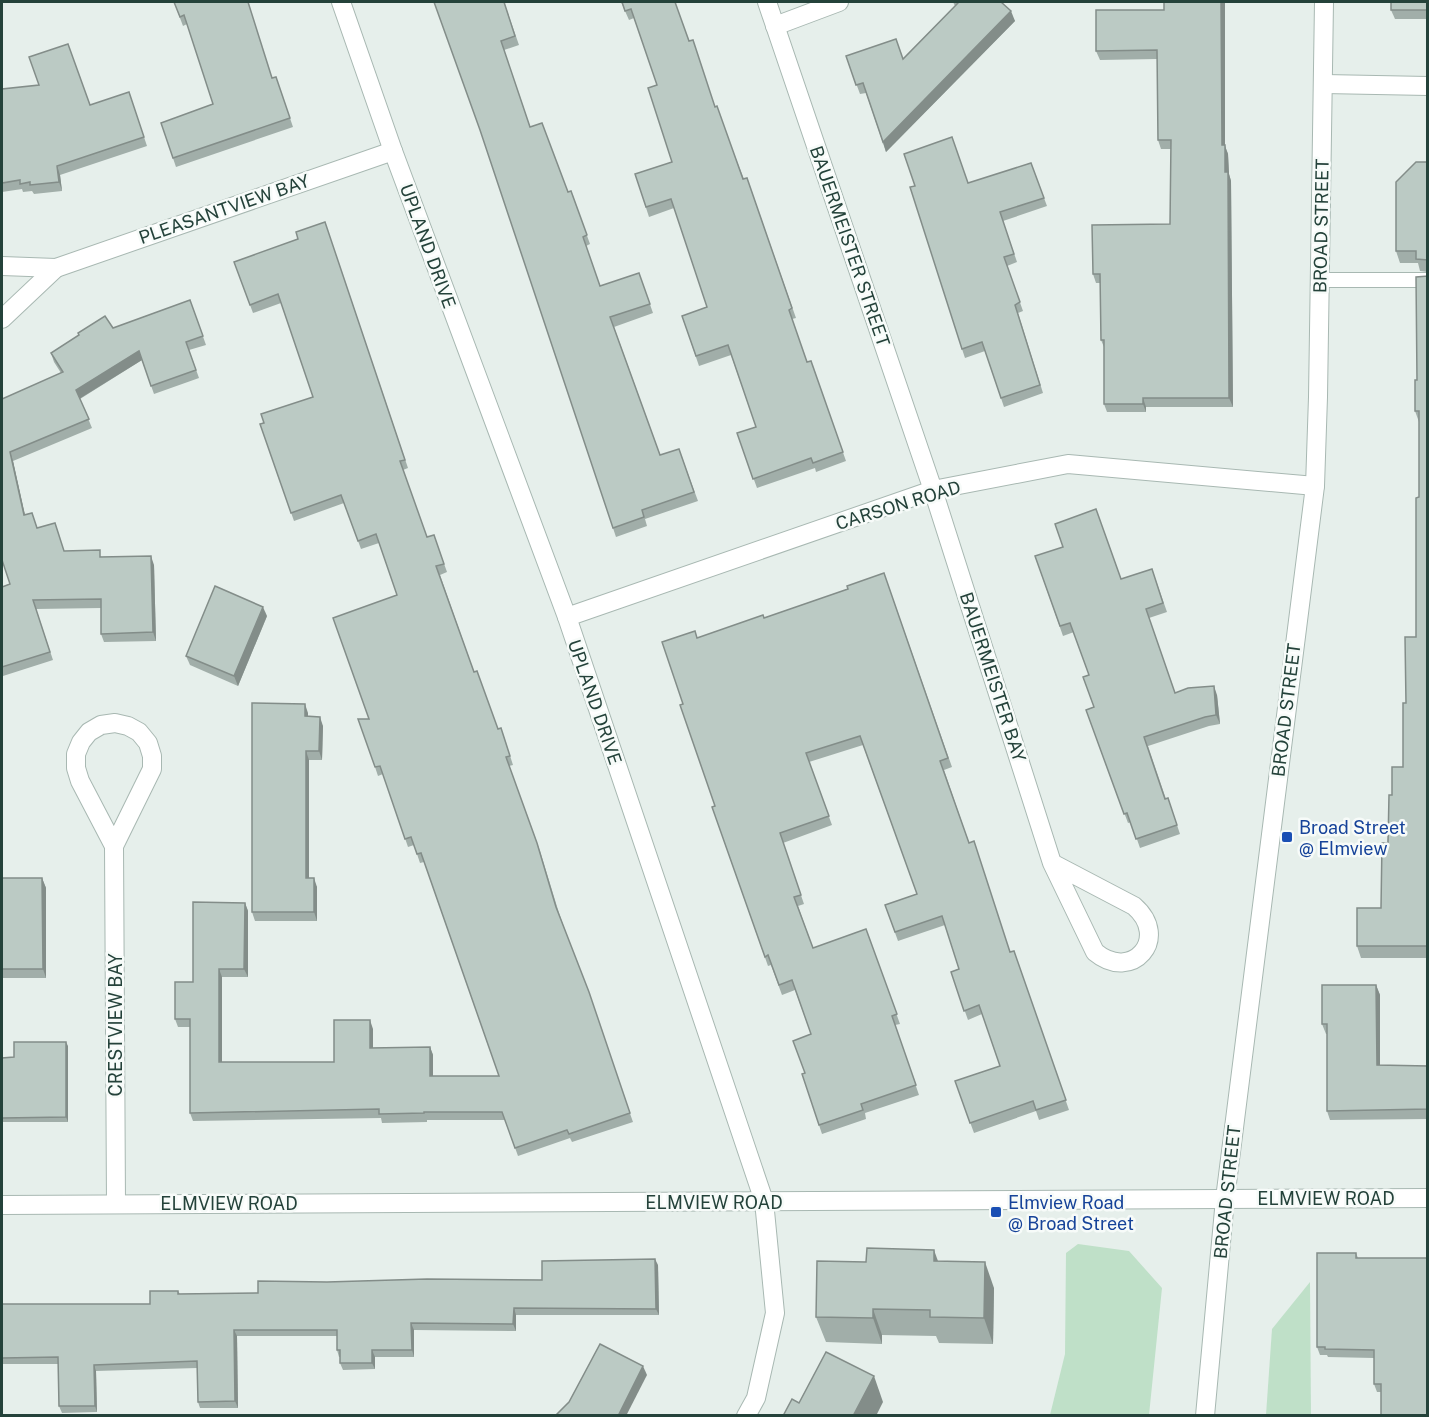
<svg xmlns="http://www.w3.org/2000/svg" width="1429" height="1417" viewBox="0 0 1429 1417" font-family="'Public Sans',sans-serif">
  <rect width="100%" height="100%" fill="#e6efeb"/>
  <!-- green -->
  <g fill="#bfe0c8">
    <path d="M1078,1244L1129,1251L1162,1288L1149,1415H1050L1065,1354L1066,1253Z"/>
    <path d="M1310,1282L1311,1415H1266L1272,1329Z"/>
  </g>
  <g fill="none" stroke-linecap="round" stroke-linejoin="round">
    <defs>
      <path id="service" d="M1320,280H1428"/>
      <g id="minor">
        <path d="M767,2L933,490L1052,863L1095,952C1132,983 1171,938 1134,906L1052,863"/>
        <path d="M775,26L839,2"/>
        <path d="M1324,84L1428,86"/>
        <path d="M2,266L56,268L393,151"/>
        <path d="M2,319L56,268"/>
        <path d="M567,617L933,490L1068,464L1315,486"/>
        <path d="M114,846L152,769V756L148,743L139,732L128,726L115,723L101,725L89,732L81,742L76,754V768L80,781L114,846L116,1204"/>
        <path d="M2,1205L1428,1198"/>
      </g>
      <g id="tertiary">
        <path d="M341,2L393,151L567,617L764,1201L775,1313L756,1398L746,1416"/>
        <path d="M1205,1416L1225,1199L1315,486L1318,397L1324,2"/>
      </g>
    </defs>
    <!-- service casing -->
    <use href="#service" stroke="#a8b8b2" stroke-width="16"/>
    <!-- minor casing -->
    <use href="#minor" stroke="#a8b8b2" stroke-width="20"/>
    <!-- tertiary casing -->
    <use href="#tertiary" stroke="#a8b8b2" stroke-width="20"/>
    <!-- service -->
    <use href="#service" stroke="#fff" stroke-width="14"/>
    <!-- minor -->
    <use href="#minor" stroke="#fff" stroke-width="18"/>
    <!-- tertiary -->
    <use href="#tertiary" stroke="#fff" stroke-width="18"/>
  </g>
  <!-- wall -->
  <g fill="#a1aea9">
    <path d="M174,2L273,78L276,77L293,127L176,167L161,123L213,104L187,24L183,26Z"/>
    <path d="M504,2L519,45L504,50L530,127L568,192L571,191L590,244L586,246L600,286L639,273L653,313L614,327L660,455L679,449L698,501L645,519L647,526L616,537L480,130Z"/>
    <path d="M621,2L689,41L744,179L747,178L796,318L792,319L807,362L811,361L846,461L816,472L815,468L757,488L737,433L756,427L731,355L699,366L682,316L707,307L674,208L649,217L635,174L672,162L657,85L634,18L629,20Z"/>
    <path d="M953,2H1001L1015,21L886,152L866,93L860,94L846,56L903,59L955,6Z"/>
    <path d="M1164,2H1225V146L1228,154L1229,174L1231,181L1233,407H1146V412H1107L1104,404V347L1101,340L1100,283H1096L1093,274L1170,224L1171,149H1161L1158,140L1157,59L1100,60L1096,51L1164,10Z"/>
    <path d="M1428,2V19H1395L1391,10Z"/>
    <path d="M2,89L90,105L129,92L147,146L60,175L62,191L34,194L32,191L23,192L22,189L2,192Z"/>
    <path d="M1428,162V272L1420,271L1418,263H1400L1396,251Z"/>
    <path d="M1031,163L1047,206L1003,221L1017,262L1007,266L1023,311L1018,313L1043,393L1004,407L985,351L965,358L962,349L968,183Z"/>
    <path d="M325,222L408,468L403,470L427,537L437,544L447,572L440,575L474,672L498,729L504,737L513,765L509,766L540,851L559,913L633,1122L572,1142L570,1138L518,1156L505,1120H427V1122L382,1123L381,1118L193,1121L190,1113V1027H178L175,1019L193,982L245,903L248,911V977H222V1062H334L373,1029V1048L430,1047L433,1055V1076H499L424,862L420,863L414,845L408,847L383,774L378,776L375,767L369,719L397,595L379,543L361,549L344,503L294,521L260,424L313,397L281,303L253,313L234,262L298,239Z"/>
    <path d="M1428,276V958H1361L1357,946L1381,908L1392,795L1403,767L1406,703L1416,637L1419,497V422L1415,411Z"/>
    <path d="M190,300L206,345L189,350L199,378L154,394L142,360L80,399L92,428L13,461L25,515L37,528L64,551L154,565L156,641L104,642L101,634V608L36,609L53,660L3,676L2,672V587L10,584L2,399L61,373L54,362L51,353L79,336L78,333L113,328Z"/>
    <path d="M1035,556L1121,579L1152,569L1167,612L1149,618L1175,693L1217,695L1220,724L1209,726L1148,746L1166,799L1168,798L1180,834L1140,848L1131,822L1128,823L1086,710L1094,707L1089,675L1074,632L1063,636Z"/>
    <path d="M884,573L952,767L944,770L969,843L1010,952L1014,951L1069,1110L1039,1120L1036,1111L974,1133L955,1081L1000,1066L982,1014L968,1020L951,972L959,969L945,925L898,941L885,905L917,894L863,745L809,762L832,825L783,843L804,904L798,906L813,948L866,929L900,1024L895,1025L919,1095L865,1113L866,1119L822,1134L802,1074L805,1073L811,1034L795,990L782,995L771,965L768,966L712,807L715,806L683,704L697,638L764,618L848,589Z"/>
    <path d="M267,616L238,686L190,665L186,656Z"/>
    <path d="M308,713V716L323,726L322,760H309V878L317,887V921H255L252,912Z"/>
    <path d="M2,878H42L46,888V978H2Z"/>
    <path d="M1376,985L1380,995V1065L1428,1066V1119L1330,1120L1327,1111V1034H1326L1322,1024Z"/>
    <path d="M68,1046V1122H2V1058L14,1057Z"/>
    <path d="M1356,1253L1358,1258H1428L1381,1392H1377L1374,1384V1358L1328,1357L1327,1355H1320L1317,1347Z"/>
    <path d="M938,1261L994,1288L993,1344L939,1343L936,1336L882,1335V1344L826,1342L816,1317L866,1262Z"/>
    <path d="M658,1265L659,1315H516V1331L414,1330V1357H375V1369L343,1370L340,1363V1357H339L337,1350V1336H237L238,1408H200L198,1402L197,1368L96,1371L97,1412L62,1413L59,1406L58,1364H2V1304H150L178,1291L180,1294L258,1293L327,1282L542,1280Z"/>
  </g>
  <!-- shaded-wall -->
  <g fill="#838d89">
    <path d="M1221,2H1225V146L1228,154L1229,174L1231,181L1233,407L1229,398L1225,172L1222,145Z"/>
    <path d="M1011,11L1015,21L886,152L883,142Z"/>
    <path d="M57,166L60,175L62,191L59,182Z"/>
    <path d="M139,351L142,360L79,399L76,390Z"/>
    <path d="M1143,398L1146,407V412L1143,404Z"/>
    <path d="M10,452L13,461L27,524L24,515Z"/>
    <path d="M151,556L154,565L156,641L153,632Z"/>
    <path d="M263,607L267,616L238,686L234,676Z"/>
    <path d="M1214,686L1217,695L1220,724L1216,715Z"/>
    <path d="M305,704L308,713V725L305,716Z"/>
    <path d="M320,717L323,726L322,760L319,751Z"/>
    <path d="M306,751L309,760V887L306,878Z"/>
    <path d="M42,878L46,888V978L43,969Z"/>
    <path d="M314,878L317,887V921L314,912Z"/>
    <path d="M245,903L248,911V977L244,969Z"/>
    <path d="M219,969L222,977V1071L219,1062Z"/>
    <path d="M1376,985L1380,995V1075L1377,1065Z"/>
    <path d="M370,1020L373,1029V1056L370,1048Z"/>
    <path d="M66,1042L68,1046V1122L66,1117Z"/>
    <path d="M430,1047L433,1055V1085L430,1076Z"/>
    <path d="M934,1250L943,1275L934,1261Z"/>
    <path d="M655,1259L658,1265L659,1315L656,1309Z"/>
    <path d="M985,1262L994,1288L993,1344L984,1318Z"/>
    <path d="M514,1308L516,1315V1331L513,1324Z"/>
    <path d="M873,1309L882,1335V1344L873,1318Z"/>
    <path d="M411,1323L414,1330V1357L412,1350Z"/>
    <path d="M234,1330L237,1336L238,1408L235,1401Z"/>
    <path d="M372,1350L375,1357V1369L372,1363Z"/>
    <path d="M94,1365L96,1371L97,1412L95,1406Z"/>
    <path d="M643,1366L647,1375L626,1416H618Z"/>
    <path d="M874,1376L883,1402L876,1416H853Z"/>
  </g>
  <!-- building -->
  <g fill="#bbcac4" stroke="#838d89" stroke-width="1.5">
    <path d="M174,2H248L272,78L276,77L290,118L173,158L161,123L213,104L184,15L180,17Z"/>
    <path d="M434,2H504L515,36L501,41L530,127L542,123L568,192L571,191L587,235L583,237L600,286L639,273L650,304L610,317L660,455L679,449L694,492L642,510L644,517L613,528L480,130Z"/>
    <path d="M622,2H675L689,41L693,40L715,107L717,106L743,179L747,178L792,308L789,310L807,362L811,361L843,452L813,463L811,458L753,479L737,433L756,427L728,345L696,356L682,316L707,307L671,199L646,207L635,174L672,162L648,88L657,85L631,9L625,11Z"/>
    <path d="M956,2H1001L1011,11L883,142L863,83L856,85L846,56L896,39L903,59L958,3Z"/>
    <path d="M1164,2H1221L1222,145H1225V172H1228L1229,398H1143V404H1104V340H1101L1100,274H1093L1092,225L1170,224L1171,140H1158L1157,50L1096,51V10H1164Z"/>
    <rect x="1391" y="2" width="37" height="8"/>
    <path d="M68,44L90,105L129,92L144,137L57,166L59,182L30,185V182L20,184V180L2,183V89L39,85L29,57Z"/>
    <path d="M952,137L968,183L1031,163L1044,198L1000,212L1014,254L1004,257L1020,302L1015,305L1040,385L1001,398L982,342L962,349L910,187L915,186L904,154Z"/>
    <path d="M1416,162H1428V260L1416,259V251H1396V182Z"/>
    <path d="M325,222L405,460L400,461L427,537L434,535L444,564L436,566L474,672L477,671L498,729L501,728L510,756L506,757L537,843L556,907L589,992L630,1113L569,1134L567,1130L515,1148L502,1112H424V1113L379,1114V1109L190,1113V1019H175V982H193V902L245,903L244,969H219V1062H334V1020H370V1048L430,1047V1076H499L421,853L417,854L411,837L405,839L380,766L375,767L358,719H369L333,618L397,595L376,534L358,541L341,495L291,513L260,424L264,423L261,414L313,397L278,294L250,305L234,262L298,239L296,232Z"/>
    <path d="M1428,276V946H1357V908H1381L1382,843H1388L1389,795H1392V767H1403V703H1406L1405,637H1416V498L1419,497V411H1415V380H1417L1416,277Z"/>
    <path d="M190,300L203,336L186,342L196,370L151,386L139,351L76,390L89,419L10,452L24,515L32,513L37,528L55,523L64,551L100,550V557L151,556L153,632L101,634V599L33,600L50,652L2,667V587L10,584L2,560V399L63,372L51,353L79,335L78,333L105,316L113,328Z"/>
    <path d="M1096,509L1121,579L1152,569L1163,603L1146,609L1175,693L1188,688L1214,686L1216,715L1205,717L1144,737L1165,799L1168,798L1177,825L1136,839L1127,813L1124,814L1086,710L1094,707L1083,677L1089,675L1070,623L1060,626L1035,556L1063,547L1055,524Z"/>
    <path d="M884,573L948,758L940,761L969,843L974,841L1010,952L1014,951L1066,1100L1036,1110L1033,1101L970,1123L955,1081L1000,1066L979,1005L964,1011L951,972L959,969L942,916L895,932L885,905L917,894L860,736L806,753L829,816L780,833L801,895L794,897L813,948L866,929L897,1014L892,1016L916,1085L861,1104L863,1110L819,1125L802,1074L805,1073L793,1041L811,1034L792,980L779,985L768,955L765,957L712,807L715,806L680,705L683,704L662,642L695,631L697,638L763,615L764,618L848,589L847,586Z"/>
    <path d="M215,586L263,607L234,676L186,656Z"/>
    <path d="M252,703L305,704V716L320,717L319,751H306V878H314V912H252Z"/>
    <path d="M2,878H42L43,969H2Z"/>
    <path d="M1322,985H1376L1377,1065L1428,1066V1109L1327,1111V1024H1322Z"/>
    <path d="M14,1042H66V1117L2,1118V1058L14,1057Z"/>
    <path d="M867,1248L934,1250V1261L985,1262L984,1318L930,1317V1310L873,1309V1318L816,1317L817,1261L866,1262Z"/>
    <path d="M1317,1253H1356V1258H1428V1416H1381V1384H1374V1350L1325,1349V1347H1317Z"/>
    <path d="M655,1259L656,1309L514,1308L513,1324L411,1323L412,1350H372V1363H340V1350H337V1330H234L235,1401L198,1402L197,1361L94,1365L95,1406H59L58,1357L2,1358V1304H150V1291H178V1294L258,1293V1281L327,1282L427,1279L542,1280V1261Z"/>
    <path d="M600,1344L643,1366L618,1416H555L569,1402Z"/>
    <path d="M826,1352L874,1376L853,1416H783L792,1399L799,1403Z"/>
  </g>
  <!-- markers -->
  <g fill="#1a4fb4" stroke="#f7fbf9" stroke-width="2">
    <rect x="1281" y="831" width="12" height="12" rx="3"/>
    <rect x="990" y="1206" width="12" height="12" rx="3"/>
  </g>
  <g text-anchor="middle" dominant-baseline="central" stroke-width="5" stroke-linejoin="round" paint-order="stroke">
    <!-- street labels -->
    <g font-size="18" fill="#24423a" stroke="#f7fbf9">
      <text transform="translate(224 209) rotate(-19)">PLEASANTVIEW BAY</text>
      <text transform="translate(1321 226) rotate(-89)">BROAD STREET</text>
      <text transform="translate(428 246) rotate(70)">UPLAND DRIVE</text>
      <text transform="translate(850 246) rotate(71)">BAUERMEISTER STREET</text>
      <text transform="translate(898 505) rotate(-17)">CARSON ROAD</text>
      <text transform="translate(993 677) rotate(72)">BAUERMEISTER BAY</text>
      <text transform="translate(595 702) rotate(71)">UPLAND DRIVE</text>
      <text transform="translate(1286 710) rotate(-83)">BROAD STREET</text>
      <text transform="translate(115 1025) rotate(-90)">CRESTVIEW BAY</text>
      <text transform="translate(1227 1192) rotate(-84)">BROAD STREET</text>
      <text x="1326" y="1198">ELMVIEW ROAD</text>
      <text x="714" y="1202">ELMVIEW ROAD</text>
      <text x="229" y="1203">ELMVIEW ROAD</text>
    </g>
    <!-- transit labels -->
    <g font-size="18" fill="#164399" stroke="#f7fbf9" text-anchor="start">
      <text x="1299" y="827">Broad Street<tspan x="1299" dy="21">@ Elmview</tspan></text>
      <text x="1008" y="1202">Elmview Road<tspan x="1008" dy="21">@ Broad Street</tspan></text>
    </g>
  </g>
  <!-- border -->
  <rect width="1429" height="1417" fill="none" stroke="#24423a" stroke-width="6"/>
</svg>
